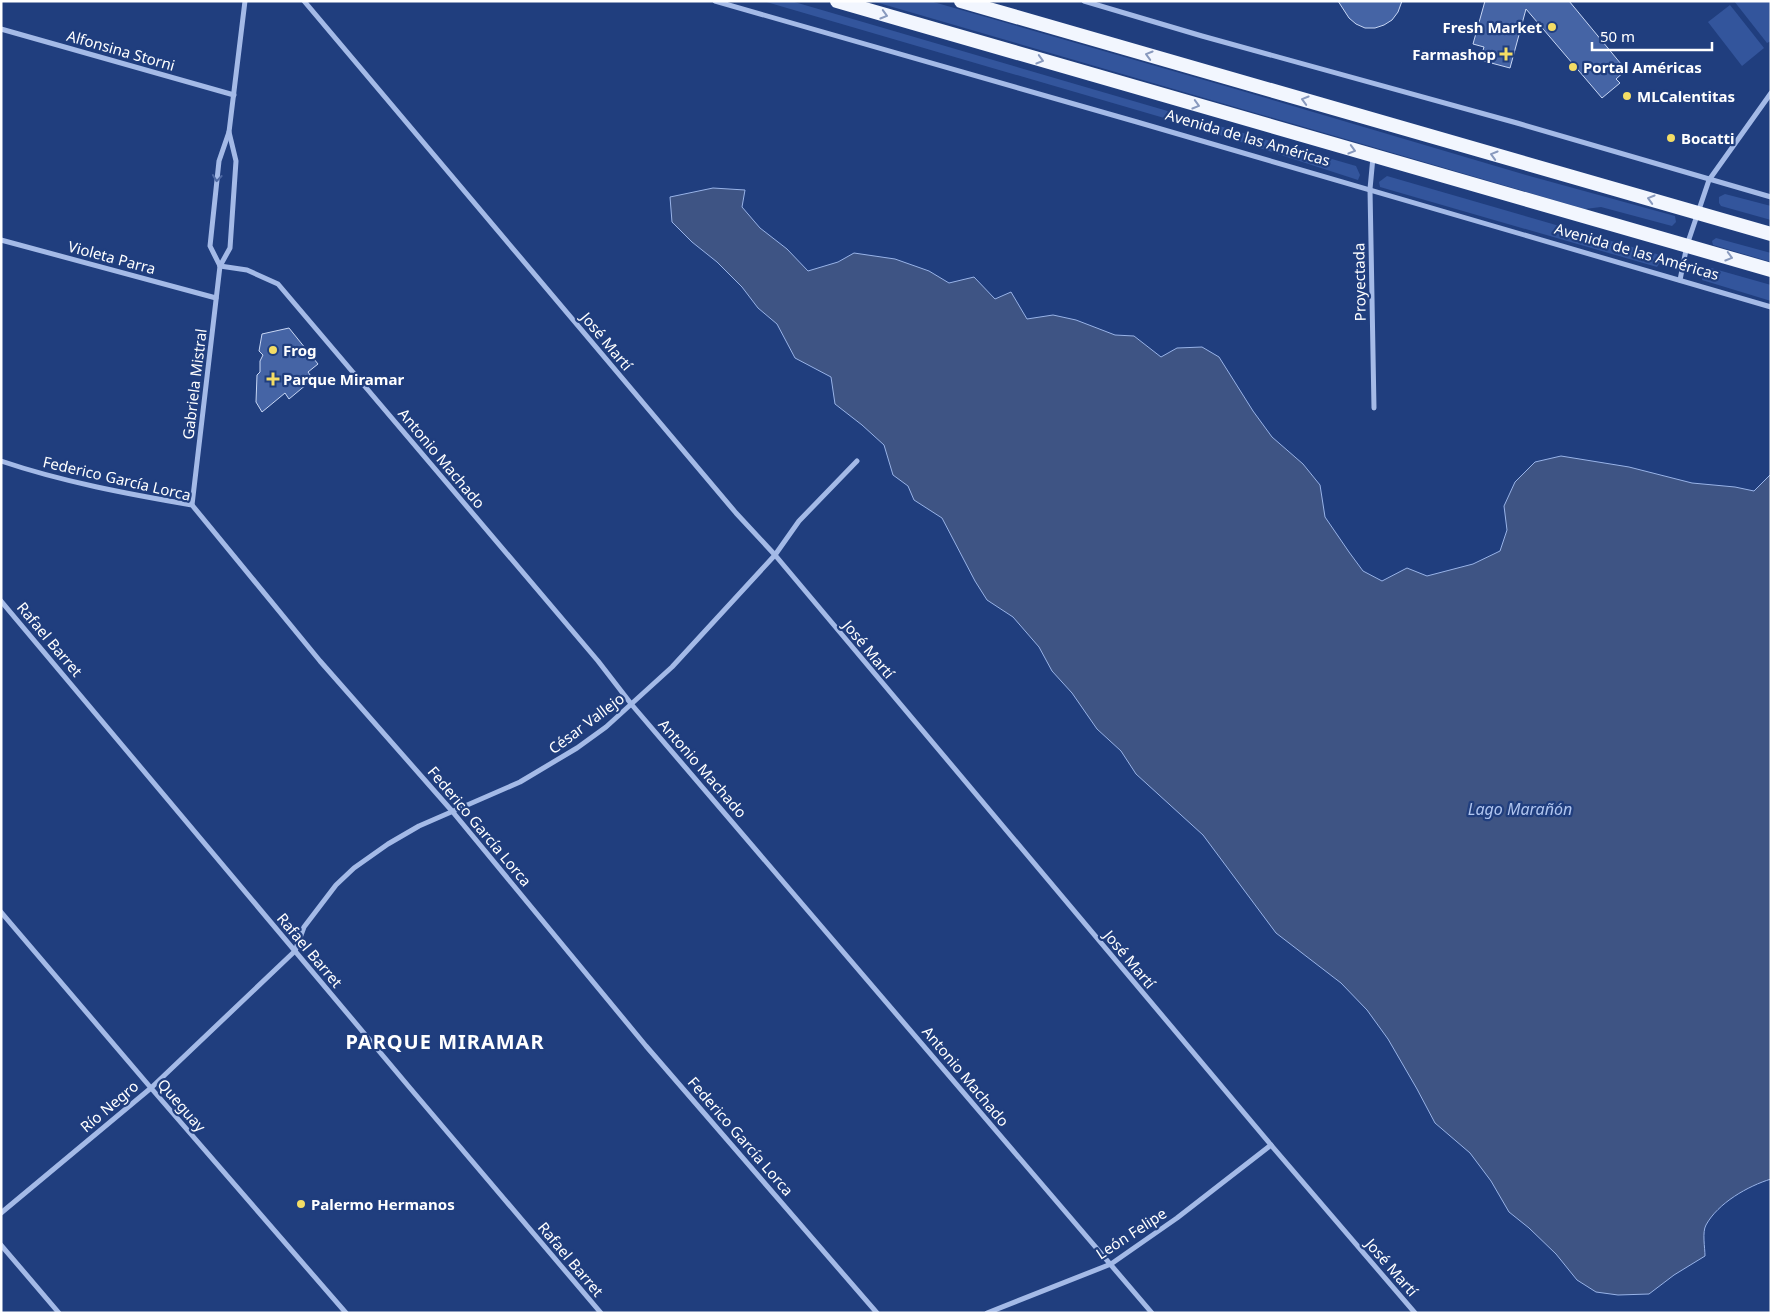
<svg xmlns="http://www.w3.org/2000/svg" width="1772" height="1314" viewBox="0 0 1772 1314" font-family="'Noto Sans',sans-serif">
  <rect width="100%" height="100%" fill="#203e7e"/>
  <!-- green -->
  <g fill="#33559c">
    <path d="M763,1H791L1356,166L1360,175L1358,180L1195,127Z"/>
    <path d="M872,1H930L1232,88L1526,175L1675,216L1676,222L1672,226L1601,207L1585,209Z"/>
    <path d="M1734,1H1769L1771,3V41L1767,43Z"/>
    <path d="M1730,5L1764,48L1742,66L1708,22Z"/>
    <path d="M1387,176L1660,255L1662,259L1657,267L1380,187L1379,182Z"/>
    <path d="M1725,194L1771,206V220L1721,206L1719,203V197Z"/>
    <path d="M1716,238L1771,253V262L1713,245L1712,241Z"/>
    <path d="M1711,268L1771,285V301L1702,280L1704,272Z"/>
  </g>
  <!-- water -->
  <path fill="#3e5484" stroke="#98b3e8" d="M713,188L745,190L742,207L760,228L787,249L808,271L838,262L854,253L895,259L929,271L949,283L974,277L995,299L1011,292L1027,319L1053,315L1076,320L1115,335L1134,336L1161,357L1177,348L1202,347L1219,357L1253,411L1272,437L1303,464L1320,485L1325,517L1349,552L1363,571L1382,581L1407,568L1427,576L1473,564L1500,551L1507,530L1504,506L1515,482L1535,462L1561,456L1629,467L1692,483L1735,487L1754,491L1771,474V1179C1748,1186 1718,1203 1706,1225C1702,1232 1705,1248 1705,1256L1674,1275L1649,1294L1618,1295L1596,1292L1577,1280L1556,1254L1529,1228L1509,1212L1491,1181L1470,1153L1435,1123L1417,1089L1388,1039L1367,1010L1341,983L1276,933L1203,835L1136,774L1121,751L1097,729L1072,693L1052,671L1039,647L1013,617L987,600L975,581L942,518L914,500L908,486L893,475L884,445L862,425L835,404L831,377L795,358L777,324L758,308L742,287L717,262L692,242L672,222L670,197Z"/>
  <!-- building -->
  <g fill="#4564a5" stroke="#c8d7f5">
    <path d="M1338,1H1402L1398,12L1392,20L1384,25L1375,28H1365L1356,24L1349,18Z"/>
    <path d="M1485,1H1569L1626,70L1616,79L1620,83L1602,98L1526,9L1510,68L1480,60L1484,47L1473,44Z"/>
    <path d="M289,328L318,364L308,372L313,379L289,399L285,393L262,412L256,402L257,375L260,372V361L263,355L259,351L262,334Z"/>
  </g>
  <g fill="none" stroke-linecap="round" stroke-linejoin="round">
    <!-- minor -->
    <g stroke="#a4bae7" stroke-width="5">
      <path d="M304,1L736,513L775,555L1271,1145L1415,1313"/>
      <path d="M715,1L1137,122L1771,307"/>
      <path d="M1084,1L1202,36L1517,123L1771,197"/>
      <path d="M1,29L234,95"/>
      <path d="M1373,157L1370,189L1374,408"/>
      <path d="M1,240L216,298"/>
      <path d="M220,266L247,270L278,284L598,661L632,705L1152,1313"/>
      <path d="M220,266L210,246L219,161L229,132L245,1"/>
      <path d="M1680,280L1687,245L1709,180L1771,93"/>
      <path d="M1,461C63,482 128,494 192,505L320,661L452,811L646,1046L877,1313"/>
      <path d="M192,505L220,266L230,248L236,161L229,132"/>
      <path d="M1,601L410,1088L601,1313"/>
      <path d="M1,912L151,1088L346,1313"/>
      <path d="M1,1213L151,1088L295,951L304,927L336,885L354,868L388,844L419,826L520,782L577,748L606,727L672,667L775,555L799,521L857,461"/>
      <path d="M1,1245L59,1313"/>
      <path d="M987,1313L1111,1264L1177,1218L1271,1145"/>
    </g>
    <!-- trunk -->
    <g stroke="#f2f6fe" stroke-width="14">
      <path d="M837,1L1771,270"/>
      <path d="M961,1L1771,234"/>
    </g>
  </g>
  <!-- one-way arrows -->
  <defs><path id="oneway-chevron" d="M-2-3.5L2.5 0L-2 3.5" fill="none" stroke-width="1.6" stroke-linecap="round" stroke-linejoin="round" transform="scale(1.25)"/></defs>
  <g stroke="#899abe">
    <use href="#oneway-chevron" transform="translate(884 15) rotate(16)"/>
    <use href="#oneway-chevron" transform="translate(1149 55) rotate(-164)"/>
    <use href="#oneway-chevron" transform="translate(1040 60) rotate(16)"/>
    <use href="#oneway-chevron" transform="translate(1305 100) rotate(-164)"/>
    <use href="#oneway-chevron" transform="translate(1196 105) rotate(16)"/>
    <use href="#oneway-chevron" transform="translate(1352 150) rotate(16)"/>
    <use href="#oneway-chevron" transform="translate(1494 155) rotate(-164)"/>
    <use href="#oneway-chevron" transform="translate(1651 199) rotate(-164)"/>
    <use href="#oneway-chevron" transform="translate(1729 257) rotate(16)"/>
  </g>
  <use stroke="#4e69a3" href="#oneway-chevron" transform="translate(217 178) rotate(96)"/>
  <!-- markers -->
  <g fill="#f4dd65" stroke="#203e7e" stroke-width="2">
    <circle cx="1552" cy="27" r="5"/>
    <path d="M1503.5 46.5h5v5h5v5h-5v5h-5v-5h-5v-5h5z"/>
    <circle cx="1573" cy="67" r="5"/>
    <circle cx="1627" cy="96" r="5"/>
    <circle cx="1671" cy="138" r="5"/>
    <circle cx="273" cy="350" r="5"/>
    <path d="M270.5 371.5h5v5h5v5h-5v5h-5v-5h-5v-5h5z"/>
    <circle cx="301" cy="1204" r="5"/>
  </g>
  <g text-anchor="middle" dominant-baseline="central" stroke-width="4.5" stroke-linejoin="round" paint-order="stroke">
    <!-- poi labels -->
    <g font-size="15" font-weight="bold" fill="#fff" stroke="#203e7e" text-anchor="start">
      <text x="1542" y="27" text-anchor="end">Fresh Market</text>
      <text x="1496" y="54" text-anchor="end">Farmashop</text>
      <text x="1583" y="67">Portal Américas</text>
      <text x="1637" y="96">MLCalentitas</text>
      <text x="1681" y="138">Bocatti</text>
      <text x="283" y="350">Frog</text>
      <text x="283" y="379">Parque Miramar</text>
      <text x="311" y="1204">Palermo Hermanos</text>
    </g>
    <!-- street labels -->
    <g font-size="15" fill="#fff" stroke="#203e7e">
      <text transform="translate(121 50) rotate(16)">Alfonsina Storni</text>
      <text transform="translate(1248 137) rotate(16)">Avenida de las Américas</text>
      <text transform="translate(1637 251) rotate(16)">Avenida de las Américas</text>
      <text transform="translate(112 257) rotate(15)">Violeta Parra</text>
      <text transform="translate(1359 282) rotate(-91)">Proyectada</text>
      <text transform="translate(607 341) rotate(50)">José Martí</text>
      <text transform="translate(194 384) rotate(-83)">Gabriela Mistral</text>
      <text transform="translate(442 458) rotate(50)">Antonio Machado</text>
      <text transform="translate(117 478) rotate(13)">Federico García Lorca</text>
      <text transform="translate(50 639) rotate(50)">Rafael Barret</text>
      <text transform="translate(869 649) rotate(50)">José Martí</text>
      <text transform="translate(586 723) rotate(-37)">César Vallejo</text>
      <text transform="translate(703 768) rotate(49)">Antonio Machado</text>
      <text transform="translate(480 826) rotate(50)">Federico García Lorca</text>
      <text transform="translate(310 950) rotate(50)">Rafael Barret</text>
      <text transform="translate(1130 959) rotate(50)">José Martí</text>
      <text transform="translate(966 1076) rotate(50)">Antonio Machado</text>
      <text transform="translate(182 1105) rotate(49)">Queguay</text>
      <text transform="translate(109 1106) rotate(-40)">Río Negro</text>
      <text transform="translate(741 1136) rotate(49)">Federico García Lorca</text>
      <text transform="translate(1131 1233) rotate(-33)">León Felipe</text>
      <text transform="translate(571 1259) rotate(50)">Rafael Barret</text>
      <text transform="translate(1392 1267) rotate(49)">José Martí</text>
    </g>
    <!-- water labels -->
    <g font-size="16" font-style="italic" fill="#b0c5ef" stroke="#203e7e">
      <text x="1520" y="809">Lago Marañón</text>
    </g>
    <!-- district labels -->
    <g font-size="20" font-weight="bold" letter-spacing="1" fill="#fff" stroke="#203e7e">
      <text x="445" y="1041">PARQUE MIRAMAR</text>
    </g>
  </g>
  <!-- border -->
  <rect width="1772" height="1314" fill="none" stroke="#ffffff" stroke-width="5"/>
  <!-- scale -->
  <path d="M1592 42v8h120v-8" fill="none" stroke="#ffffff" stroke-width="2.5"/>
  <text x="1600" y="42" font-size="15" fill="#ffffff" stroke="#203e7e" stroke-width="4" paint-order="stroke">50 m</text>
</svg>
